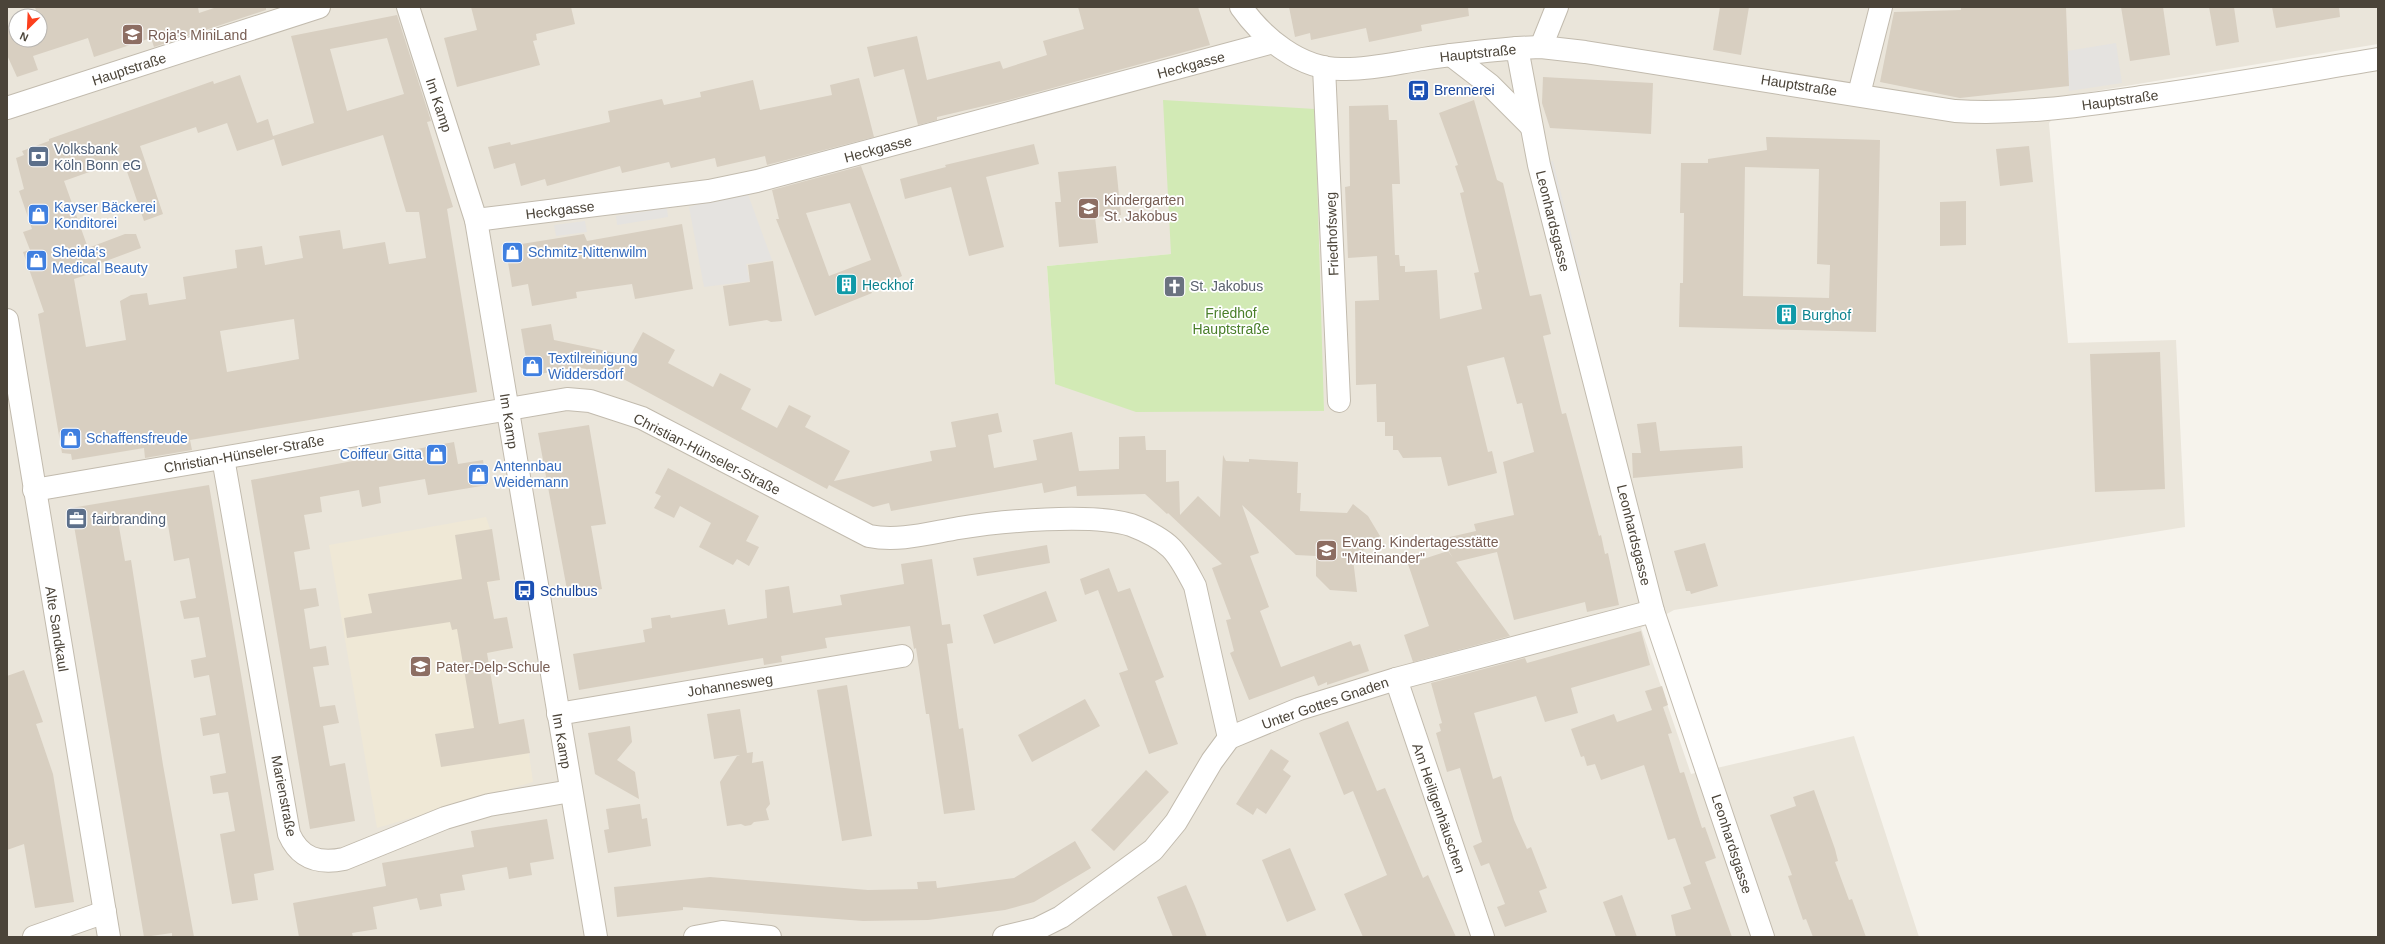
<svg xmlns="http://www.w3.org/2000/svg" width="2385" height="944" viewBox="0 0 2385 944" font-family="Helvetica,sans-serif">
  <rect width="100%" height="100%" fill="#f6f3ec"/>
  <!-- residential -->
  <path fill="#eae5da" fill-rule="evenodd" d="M7,7H2378V44L2072,95L2049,123L2068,343L2176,340L2185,527L1674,610L1641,628L1691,774L1854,736L1919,937H7ZM16,16H40V40H16ZM1171,254L1055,384L1047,266Z"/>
  <!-- education -->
  <path fill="#efe8d6" d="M486,517L490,529L500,580L488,582L494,619L507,617L513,648L487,653L499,724L524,719L533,782L377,828L329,545Z"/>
  <!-- green -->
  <path fill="#d2eab5" d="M1163,100L1315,109L1324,411L1136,412L1055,384L1047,266L1171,254Z"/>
  <!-- parking -->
  <g fill="#e5e3e0">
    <path d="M2116,43L2122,83L2069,91L2067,51Z"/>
    <path d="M1553,161L1581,275L1574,277L1547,162Z"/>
    <path d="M746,189L772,260L746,264L750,281L704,287L689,207Z"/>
    <path d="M667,208L668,217L617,225L616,216Z"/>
    <path d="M585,221L587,232L556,236L554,225Z"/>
  </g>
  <!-- building -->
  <g fill="#d8cfc1" fill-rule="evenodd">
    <path d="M35,7H198L199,13L217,7H266V10L154,47L151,38L94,57L88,38L33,56L38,70L17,77L7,55V26L16,23V40H40V16H34L37,15Z"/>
    <path d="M471,7H571L575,24L536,34L537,40L533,41L540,65L457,87L444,38L477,30Z"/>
    <path d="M1078,7H1198L1210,45L1009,100L937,117V120L918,125L904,69L874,77L867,47L917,36L927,80L1000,61L1003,69L1047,55L1043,41L1084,29Z"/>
    <path d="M1289,7H1468L1469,16L1421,25L1422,31L1369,42L1366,28L1311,40L1310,33L1295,37Z"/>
    <path d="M1720,7H1749L1741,55L1713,50Z"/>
    <path d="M1961,7H2066L2069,86L1960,98L1880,82L1894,12L1961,10Z"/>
    <path d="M2121,7H2163L2170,55L2130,61Z"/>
    <path d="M2209,7H2234L2239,42L2216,46Z"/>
    <path d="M2272,7H2339L2340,17L2276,28Z"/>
    <path d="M397,15L431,121L427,122L453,207L447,209L477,392L190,440L192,450L145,458L144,448L72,460L71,454L62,453L38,314L44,312L23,252L30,250L23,232L32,229L19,191L24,189L16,158L24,155L22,151L49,141V139L213,81L214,84L240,75L257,123L268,119L273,136L314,123L291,36ZM387,38L404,94L347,111L330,49ZM227,123L237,151L274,139L282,166L383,135L406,212H419L426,258L389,264L385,242L343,249L340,230L299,236L303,258L265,265L262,246L235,250L237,268L183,277L186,299L149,305L147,293L131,295L120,301L126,340L86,347L74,279L92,273L90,267L141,248L136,234H125L88,248L64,181L123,160L144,221L163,214L140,146L196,127L198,133ZM294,319L299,359L227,372L220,331Z"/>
    <path d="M1543,77L1653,83L1651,134L1550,128L1542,103Z"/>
    <path d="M859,78L874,137L767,165L765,156L717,167L715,158L671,168L669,162L622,173L620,166L547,186L545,179L521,186L515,163L494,169L488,147L510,142L511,145L610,122L608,111L662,99L664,105L701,97L700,92L753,80L760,110L832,95L830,85Z"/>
    <path d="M1474,100L1497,180L1503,183L1530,296L1541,294L1551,334L1543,336L1562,414L1566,413L1599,536L1601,535L1605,554L1608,553L1619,605L1587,612L1585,602L1514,620L1497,552L1456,562L1510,636L1413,662L1404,635L1429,626L1408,564L1448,551L1453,558L1441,539L1476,531L1474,524L1514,515L1503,462L1534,452L1522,403L1517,404L1504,357L1467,366L1488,452L1492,451L1497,473L1448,486L1441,457L1403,458L1398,450H1393V436H1385V422H1377L1376,384L1356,385L1355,301L1379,300L1377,256L1348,258L1345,187L1350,186L1349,106L1388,105L1389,120H1397L1400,184H1392L1395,255H1399L1400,266H1405V272L1437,270L1440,319L1482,309L1474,273L1479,272L1460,193L1464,192L1455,166L1458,165L1439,113Z"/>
    <path d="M1766,137L1880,140L1876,332L1679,327L1680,283H1683L1684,213H1680L1681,163H1708V159L1767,150ZM1745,167L1819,169L1817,264L1830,265L1829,298L1743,296Z"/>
    <path d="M1034,144L1039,164L986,177L1004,247L969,256L951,187L905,199L900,179L946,167L945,165Z"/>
    <path d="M2029,146L2033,182L2000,186L1996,149Z"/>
    <path d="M861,166L902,276L871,291L872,293L815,316L776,219H779L772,190ZM850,203L871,260L829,276L806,213Z"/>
    <path d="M1116,166L1121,215L1095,217L1098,243L1059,247L1055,202H1061L1058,172Z"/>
    <path d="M1966,201V245L1940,246V202Z"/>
    <path d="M682,224L693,289L635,299L632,284L576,292L577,298L532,306L528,284L512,287L507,256L515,245L584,234L587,241Z"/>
    <path d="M773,261L782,321L771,322L767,320L729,326L723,286L750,282L748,265Z"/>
    <path d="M551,324L554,340L630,356L643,332L675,350L668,363L713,387L720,373L751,389L741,409L777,428L789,405L811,416L805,427L850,451L834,481L932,461L930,451L956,447L951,422L998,413L1002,432L988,435L994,468L1037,460L1033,440L1072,432L1079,471L1119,469V437L1145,436L1146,450H1166V482L1179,481L1180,515L1198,496L1220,517L1223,455L1226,461L1249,462V459L1298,462L1297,493H1301L1300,511L1347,513L1353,504L1368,516L1380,536L1353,559L1357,592L1330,590L1316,576V556L1296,555L1242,505L1259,553L1250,556L1269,607L1260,611L1281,667L1351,641L1353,646L1360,644L1369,671L1327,685V682L1318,686L1314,676L1249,700L1230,653L1234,651L1226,620L1231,619L1212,568L1222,564L1168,513L1167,514L1145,494L1077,496L1076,486L1044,493L1042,483L891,511L889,503L873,507L829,485L827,489L616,375L577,367L529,376L521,329Z"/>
    <path d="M2160,352L2165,489L2095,492L2090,354Z"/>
    <path d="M1656,422L1660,451L1742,446L1743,468L1633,478L1632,453H1641L1637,424Z"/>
    <path d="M589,425L606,524L591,526L602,589L568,595L538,433Z"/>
    <path d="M454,442L458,464L483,460L487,485L428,495L425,479L379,487L381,503L362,507L359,490L320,497L322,512L304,515L310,549L294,552L300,590L316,588L319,606L304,609L310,649L326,646L329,665L313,667L320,707L335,705L339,723L323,726L330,766L345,763L355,821L310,829L251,480Z"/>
    <path d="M668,468L759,516L746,541L759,547L749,566L737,559L733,565L699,547L711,523L680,506L674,518L654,508L661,496L655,493Z"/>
    <path d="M209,485L274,870L254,874L258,900L232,904L220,834L235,831L228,792L213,794L210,776L226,773L219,733L203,736L200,718L216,715L209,675L194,678L191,660L206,657L199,617L184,619L180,601L196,598L189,558L174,561L166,513L118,521L125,561L131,560L163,765L194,937H172V933L144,937L71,508Z"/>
    <path d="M492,529L500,580L487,582L494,619L507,617L513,648L487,653L499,724L524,719L530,753L441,767L435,734L474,728L457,629L452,630L450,622L347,638L344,618L372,613L368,594L462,579L455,535Z"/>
    <path d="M1705,543L1718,586L1691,594L1690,591H1686L1674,551Z"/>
    <path d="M1047,545L1050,563L977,576L973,558Z"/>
    <path d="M932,559L942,625L950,624L953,643L947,644L959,729L963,728L975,810L944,814L929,714H926L916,648L914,649L910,626L825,638L827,648L781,656L782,662L764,665L763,658L579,690L573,654L645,642L643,630L652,628L651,618L670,615L671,618L725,609L728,625L767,618L765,590L789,586L793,613L842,605L840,595L904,584L901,564Z"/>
    <path d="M1109,568L1118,592L1130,588L1164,677L1155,681L1178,744L1149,754L1119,673L1128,670L1098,590L1085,595L1080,579Z"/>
    <path d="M1046,591L1057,621L994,644L983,615Z"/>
    <path d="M1641,631L1650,665L1571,688L1578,713L1545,722L1536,696L1474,713L1493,779L1501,776L1514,820L1527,849L1531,847L1547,888L1539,891L1547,912L1505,927L1497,907L1505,904L1489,863L1481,866L1473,846L1482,842L1460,768L1447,772L1436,733L1441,731L1439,724L1442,723L1431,683L1525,658L1527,663Z"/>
    <path d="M24,670L43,722L36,724L53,774L74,902L35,908L24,844L7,850V676Z"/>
    <path d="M847,685L872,836L842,841L817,690Z"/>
    <path d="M1662,686L1668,705L1663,707L1672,733L1668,734L1680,773L1684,772L1702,828L1705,827L1716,858L1705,862L1732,937H1676L1671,915L1691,909L1683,887L1691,884L1675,838L1668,840L1644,765L1601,780L1595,764L1587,766L1584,756L1581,757L1571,729L1614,714L1617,722L1652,710L1645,691Z"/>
    <path d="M1085,699L1100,726L1032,762L1018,735Z"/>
    <path d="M740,709L747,753L753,752L752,763L763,761L770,804L766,809L769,820L754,822L751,825L745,826L741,824L727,826L720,782L737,756L740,755L714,759L707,714Z"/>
    <path d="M1348,721L1377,791L1385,788L1423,878L1428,875L1456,937H1363L1344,894L1387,875L1353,791L1344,795L1319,733Z"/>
    <path d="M630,726L632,742L617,760L635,772L639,799L595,774L588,733Z"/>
    <path d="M1271,749L1289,761L1283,770L1291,776L1266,814L1257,808L1253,815L1236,804Z"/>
    <path d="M1146,770L1169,792L1114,851L1091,830Z"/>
    <path d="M1814,790L1835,849L1838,861L1835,862L1849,900L1852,899L1866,937H1813L1806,919L1803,920L1788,876L1792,875L1770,815L1796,806L1793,797Z"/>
    <path d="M640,804L642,819L647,818L651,846L608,853L604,830L609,829L606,809Z"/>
    <path d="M547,819L554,859L530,863L532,875L509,879L507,867L462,875L465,890L440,894L442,906L420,910L417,898L373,907L377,929L352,933L353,937H299L293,903L386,886L382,863L474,847L471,831Z"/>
    <path d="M1075,841L1091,868L1034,902L1005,910L928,920L863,921L683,907V910L617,917L614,887L710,877L868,890L918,889L917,882L936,881L937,888L1014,878Z"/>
    <path d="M1290,848L1316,910L1287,922L1262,860Z"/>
    <path d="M1186,885L1195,906L1207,937H1173L1157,897Z"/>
    <path d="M1622,895L1637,937H1616L1603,902Z"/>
  </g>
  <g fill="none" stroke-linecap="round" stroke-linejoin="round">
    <defs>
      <g id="minor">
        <path d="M408,7L476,220L596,937"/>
        <path d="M1541,47L1557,7"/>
        <path d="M1517,48L1541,47L1585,52L1955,111C2018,115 2079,106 2142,97C2221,86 2299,72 2378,59"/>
        <path d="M1324,67L1339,401"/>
        <path d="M1859,94L1881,7"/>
        <path d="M476,220L709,191L757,181L1273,42"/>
        <path d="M7,320L109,937"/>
        <path d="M223,458L289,834C300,859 319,864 344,859L445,818L489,805L571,791"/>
        <path d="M34,490L567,399L590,401L642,418L869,536C899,542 929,533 959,528C1001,521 1092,513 1131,525C1144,530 1161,538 1171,548C1181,558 1188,573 1195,586L1229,738"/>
        <path d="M1396,679L1483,937"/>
        <path d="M558,714L902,656"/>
        <path d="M34,937L105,912"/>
        <path d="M695,937L722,932L770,937"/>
        <path d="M1004,937L1037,929L1061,917L1153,850L1176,822L1212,761L1229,738L1299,709L1396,679L1653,611"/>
      </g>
      <g id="tertiary">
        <path d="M1241,7C1263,38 1300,69 1341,69C1368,70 1396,63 1423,59C1454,54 1485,51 1517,48L1539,165L1653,611L1763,937"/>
        <path d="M1451,55L1490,85L1531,126"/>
        <path d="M7,108L319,7"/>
      </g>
    </defs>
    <!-- minor casing -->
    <use href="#minor" stroke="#c2bbae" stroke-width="24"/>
    <!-- tertiary casing -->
    <use href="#tertiary" stroke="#c2bbae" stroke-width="24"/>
    <!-- minor -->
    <use href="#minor" stroke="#fff" stroke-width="22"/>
    <!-- tertiary -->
    <use href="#tertiary" stroke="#fff" stroke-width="22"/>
  </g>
  <!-- icons -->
  <defs>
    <symbol id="school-square" viewBox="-11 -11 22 22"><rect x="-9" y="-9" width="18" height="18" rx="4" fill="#8d6e63" stroke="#fff"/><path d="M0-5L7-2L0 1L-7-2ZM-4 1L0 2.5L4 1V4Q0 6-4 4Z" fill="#fff"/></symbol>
    <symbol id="bus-square" viewBox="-11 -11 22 22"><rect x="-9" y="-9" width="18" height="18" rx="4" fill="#1a4fb4" stroke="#fff"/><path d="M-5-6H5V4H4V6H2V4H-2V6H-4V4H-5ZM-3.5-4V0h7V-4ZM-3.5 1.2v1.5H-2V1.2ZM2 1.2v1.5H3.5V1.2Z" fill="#fff"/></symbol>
    <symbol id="bank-square" viewBox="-11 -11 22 22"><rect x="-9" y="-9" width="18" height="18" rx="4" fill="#5c6f8a" stroke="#fff"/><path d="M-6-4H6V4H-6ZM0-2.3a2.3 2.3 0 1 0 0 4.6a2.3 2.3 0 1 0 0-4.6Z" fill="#fff"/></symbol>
    <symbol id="shop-square" viewBox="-11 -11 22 22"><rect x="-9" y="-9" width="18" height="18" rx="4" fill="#3f7fe0" stroke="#fff"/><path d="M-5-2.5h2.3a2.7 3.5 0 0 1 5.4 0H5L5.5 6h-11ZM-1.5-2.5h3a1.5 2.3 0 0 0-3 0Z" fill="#fff"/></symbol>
    <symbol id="building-square" viewBox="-11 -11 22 22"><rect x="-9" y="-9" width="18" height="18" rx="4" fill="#0f9aa8" stroke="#fff"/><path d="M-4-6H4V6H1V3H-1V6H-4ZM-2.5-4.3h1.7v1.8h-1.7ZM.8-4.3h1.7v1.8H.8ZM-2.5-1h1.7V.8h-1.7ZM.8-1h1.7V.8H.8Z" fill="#fff"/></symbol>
    <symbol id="church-square" viewBox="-11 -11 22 22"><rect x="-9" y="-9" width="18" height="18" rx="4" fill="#6b7280" stroke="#fff"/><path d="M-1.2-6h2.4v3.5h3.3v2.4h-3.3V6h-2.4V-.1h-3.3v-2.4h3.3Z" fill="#fff"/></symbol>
    <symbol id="office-square" viewBox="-11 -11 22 22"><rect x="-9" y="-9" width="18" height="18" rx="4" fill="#5c6f8a" stroke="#fff"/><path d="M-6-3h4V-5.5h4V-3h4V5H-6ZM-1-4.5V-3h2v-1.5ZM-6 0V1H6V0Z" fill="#fff"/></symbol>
  </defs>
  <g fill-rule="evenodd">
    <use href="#school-square" x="120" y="22" width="25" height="25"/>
    <use href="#bus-square" x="1406" y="78" width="25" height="25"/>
    <use href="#bank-square" x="26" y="144" width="25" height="25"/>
    <use href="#school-square" x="1076" y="196" width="25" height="25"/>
    <use href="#shop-square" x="26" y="202" width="25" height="25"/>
    <use href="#shop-square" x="500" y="240" width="25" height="25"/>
    <use href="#shop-square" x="24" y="248" width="25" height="25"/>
    <use href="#building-square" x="834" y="272" width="25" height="25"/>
    <use href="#church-square" x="1162" y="274" width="25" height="25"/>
    <use href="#building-square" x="1774" y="302" width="25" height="25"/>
    <use href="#shop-square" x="520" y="354" width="25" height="25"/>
    <use href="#shop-square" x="58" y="426" width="25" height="25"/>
    <use href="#shop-square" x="424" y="442" width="25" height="25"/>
    <use href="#shop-square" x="466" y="462" width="25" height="25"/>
    <use href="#office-square" x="64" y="506" width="25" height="25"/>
    <use href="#school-square" x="1314" y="538" width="25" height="25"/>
    <use href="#bus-square" x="512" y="578" width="25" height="25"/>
    <use href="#school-square" x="408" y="654" width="25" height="25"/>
  </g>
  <g text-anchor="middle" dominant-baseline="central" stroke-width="3.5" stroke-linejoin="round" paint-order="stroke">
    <!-- education labels -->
    <g font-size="14" fill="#785e54" stroke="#fff" text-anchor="start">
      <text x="148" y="35">Roja's MiniLand</text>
      <text x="1104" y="200">Kindergarten<tspan x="1104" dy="16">St. Jakobus</tspan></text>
      <text x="1342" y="542">Evang. Kindertagesstätte<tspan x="1342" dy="16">"Miteinander"</tspan></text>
      <text x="436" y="667">Pater-Delp-Schule</text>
    </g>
    <!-- street labels -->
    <g font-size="14" fill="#4b4439" stroke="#fff">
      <text transform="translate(1478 53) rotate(-6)">Hauptstraße</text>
      <text transform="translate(1191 65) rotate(-15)">Heckgasse</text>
      <text transform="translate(129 69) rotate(-18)">Hauptstraße</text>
      <text transform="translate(1799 85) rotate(9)">Hauptstraße</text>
      <text transform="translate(2120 100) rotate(-8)">Hauptstraße</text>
      <text transform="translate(439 105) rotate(72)">Im Kamp</text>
      <text transform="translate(878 149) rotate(-15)">Heckgasse</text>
      <text transform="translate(560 210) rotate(-7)">Heckgasse</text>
      <text transform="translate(1553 221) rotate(76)">Leonhardsgasse</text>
      <text transform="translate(1332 234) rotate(-92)">Friedhofsweg</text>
      <text transform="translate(509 421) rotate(81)">Im Kamp</text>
      <text transform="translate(244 454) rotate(-10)">Christian-Hünseler-Straße</text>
      <text transform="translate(707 454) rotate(27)">Christian-Hünseler-Straße</text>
      <text transform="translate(1634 535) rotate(76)">Leonhardsgasse</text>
      <text transform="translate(57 629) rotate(81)">Alte Sandkaul</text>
      <text transform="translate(730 685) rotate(-9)">Johannesweg</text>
      <text transform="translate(1325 703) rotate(-19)">Unter Gottes Gnaden</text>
      <text transform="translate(562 741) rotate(80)">Im Kamp</text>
      <text transform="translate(284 796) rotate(79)">Marienstraße</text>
      <text transform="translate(1439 808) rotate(71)">Am Heiligenhäuschen</text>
      <text transform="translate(1732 844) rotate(72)">Leonhardsgasse</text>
    </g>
    <!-- transit labels -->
    <g font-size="14" fill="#164399" stroke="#fff" text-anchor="start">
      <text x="1434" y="90">Brennerei</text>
      <text x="540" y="591">Schulbus</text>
    </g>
    <!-- service labels -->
    <g font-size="14" fill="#4e5e75" stroke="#fff" text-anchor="start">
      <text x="54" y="149">Volksbank<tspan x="54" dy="16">Köln Bonn eG</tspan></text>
      <text x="92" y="519">fairbranding</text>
    </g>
    <!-- shop labels -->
    <g font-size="14" fill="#366cbe" stroke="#fff" text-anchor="start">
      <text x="54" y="207">Kayser Bäckerei<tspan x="54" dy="16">Konditorei</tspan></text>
      <text x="52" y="252">Sheida‘s<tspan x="52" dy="16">Medical Beauty</tspan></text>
      <text x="528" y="252">Schmitz-Nittenwilm</text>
      <text x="548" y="358">Textilreinigung<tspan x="548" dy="16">Widdersdorf</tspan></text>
      <text x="86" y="438">Schaffensfreude</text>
      <text x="422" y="454" text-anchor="end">Coiffeur Gitta</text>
      <text x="494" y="466">Antennbau<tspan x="494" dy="16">Weidemann</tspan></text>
    </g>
    <!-- culture labels -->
    <g font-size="14" fill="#0d838f" stroke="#fff" text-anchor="start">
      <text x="862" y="285">Heckhof</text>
      <text x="1802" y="315">Burghof</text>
    </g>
    <!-- worship labels -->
    <g font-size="14" fill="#5b616d" stroke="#fff" text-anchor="start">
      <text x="1190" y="286">St. Jakobus</text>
    </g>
    <!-- park labels -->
    <g font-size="14" fill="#4a7f2a" stroke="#fff">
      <text x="1231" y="313">Friedhof<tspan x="1231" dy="16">Hauptstraße</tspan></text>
    </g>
  </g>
  <!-- border -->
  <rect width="2385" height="944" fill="none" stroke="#4b4439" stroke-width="16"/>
  <!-- north arrow -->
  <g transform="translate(28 28) rotate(204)"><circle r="19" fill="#ffffff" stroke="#b7b4b0"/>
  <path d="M0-3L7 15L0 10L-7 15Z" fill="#fc3f1d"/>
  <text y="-6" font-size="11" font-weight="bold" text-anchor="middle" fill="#4b4439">N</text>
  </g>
</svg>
